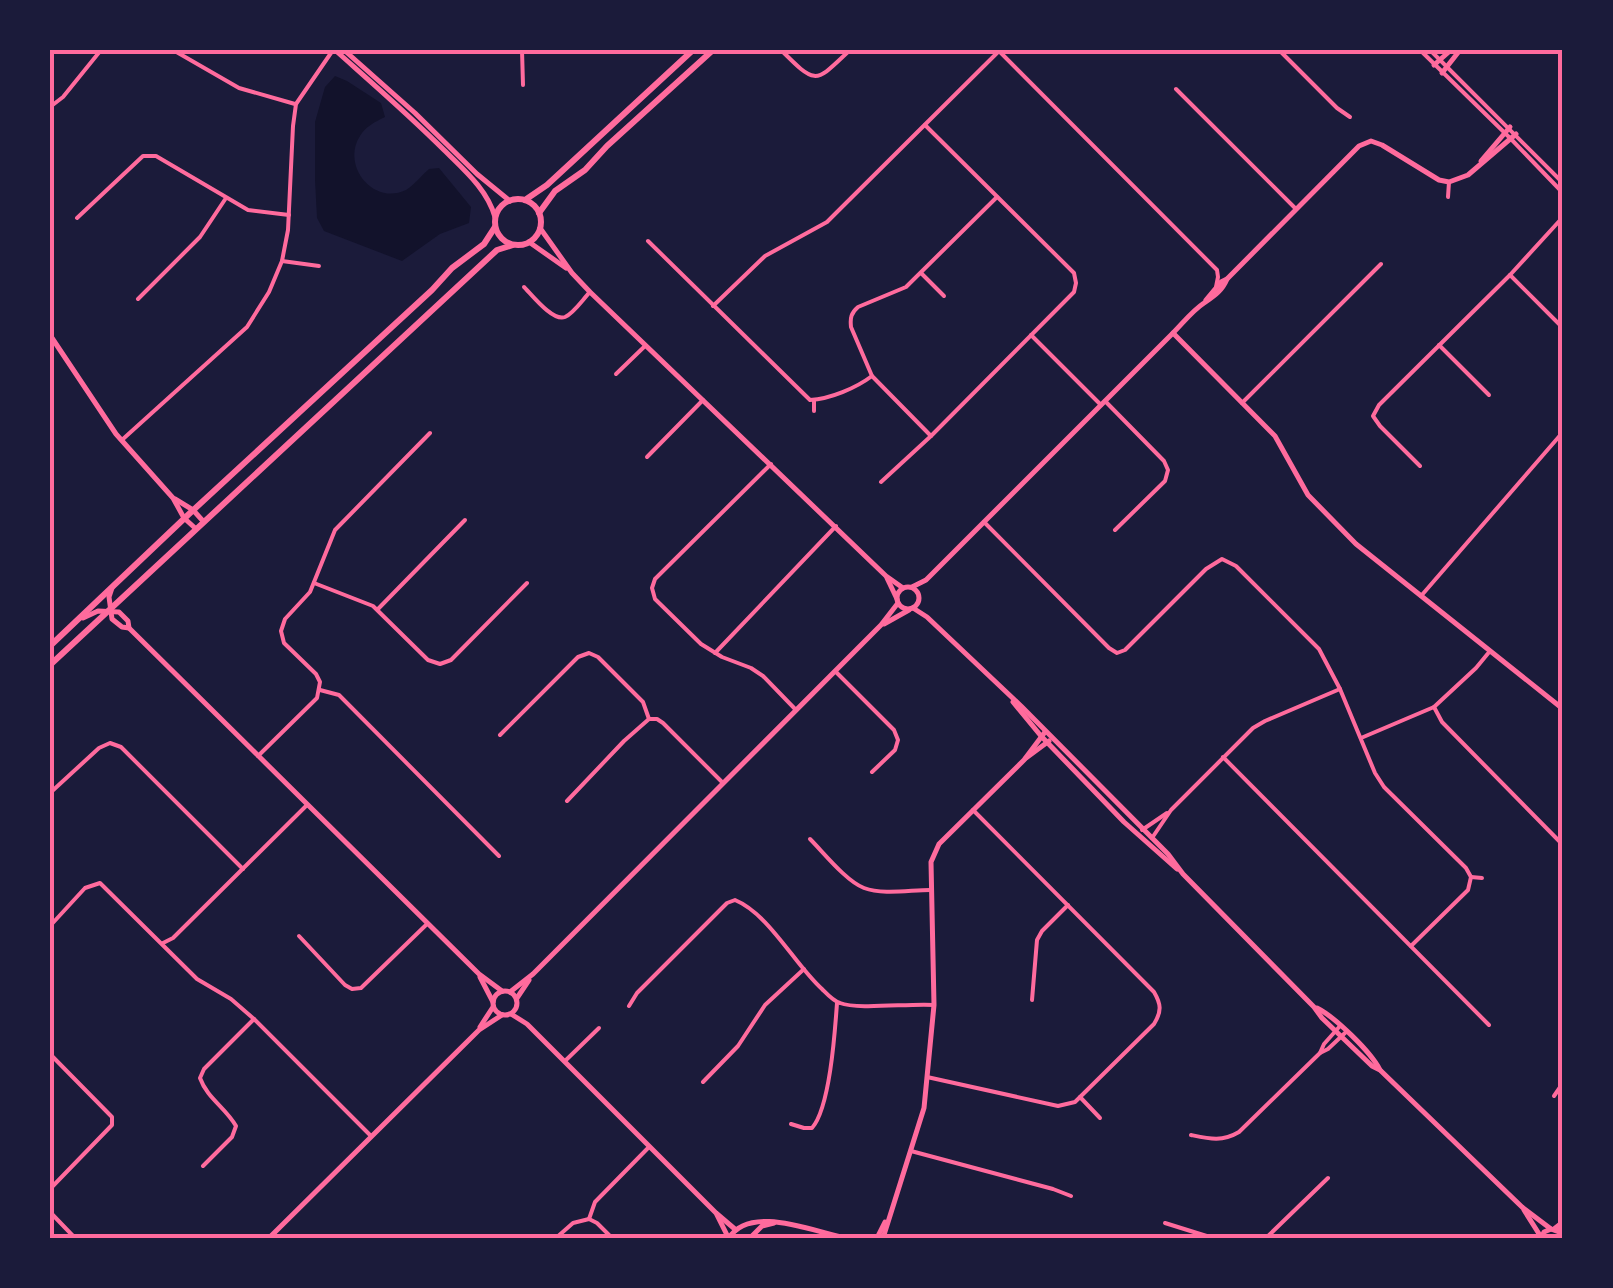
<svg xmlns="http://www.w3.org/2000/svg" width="1613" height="1288" viewBox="0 0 1613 1288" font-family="Helvetica,sans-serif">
  <rect width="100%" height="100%" fill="#1b1b3a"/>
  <!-- water -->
  <path fill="#12122b" d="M335,76L347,81L381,103L385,117C375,122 366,126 360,136C341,165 373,206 406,190C414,185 422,175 429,169L439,168L471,207L469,223L440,234L402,261L324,231L317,218L315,180V122L325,87Z"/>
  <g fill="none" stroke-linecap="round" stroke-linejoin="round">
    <!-- minor -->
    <g stroke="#ff6b9d" stroke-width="4">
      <path d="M173,50L239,88L295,104"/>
      <path d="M522,50L523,85"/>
      <path d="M781,50C817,86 815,83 850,50"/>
      <path d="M1279,50L1337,108L1350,117"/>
      <path d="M1420,50L1511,139L1563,193"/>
      <path d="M1430,50L1563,183"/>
      <path d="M1000,52L1217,270L1218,277L1216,287"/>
      <path d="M1176,89L1296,209"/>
      <path d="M50,107L63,97L101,50"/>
      <path d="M1448,197L1449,182"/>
      <path d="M77,218L143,156H156L248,210L289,215"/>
      <path d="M648,241L810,400C830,399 856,388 872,376"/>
      <path d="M282,261L319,266"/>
      <path d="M921,273L944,296"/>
      <path d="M1510,275L1563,328"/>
      <path d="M524,287C532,295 553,322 565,317C574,313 583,299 590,292"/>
      <path d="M138,299L200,237L226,198"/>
      <path d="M713,306L765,256L827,222L834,215L999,51"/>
      <path d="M1031,335L1101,405"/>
      <path d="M1439,345L1489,395"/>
      <path d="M616,374L645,346"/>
      <path d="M814,401V411"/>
      <path d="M1105,401L1164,461L1168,470L1165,481L1115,530"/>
      <path d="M1242,403L1381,264"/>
      <path d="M931,436L872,376L851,327C850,318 851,313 858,307L906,287L997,197"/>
      <path d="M123,439L247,327L269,292L282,261L288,230L293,126L296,104L333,50"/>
      <path d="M647,457L703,400"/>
      <path d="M771,464L655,579L652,588L655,599L701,644L722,657L751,668L763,676L796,710"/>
      <path d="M1420,466L1380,426L1373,416L1379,405L1510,275L1563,217"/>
      <path d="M881,482L931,436L1074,292L1076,283L1074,273L925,125"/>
      <path d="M984,522L1109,648L1117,653L1125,650L1206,569L1222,559L1236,566L1319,649L1340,689L1375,773L1384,787L1466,868L1471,877L1468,890L1411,946"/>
      <path d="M314,583L373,606L428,660L440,664L451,660L527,583"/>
      <path d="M1421,596L1563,432"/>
      <path d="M378,609L465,520"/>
      <path d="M715,653L836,526"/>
      <path d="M836,672L894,730L898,740L895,750L872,772"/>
      <path d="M320,690L339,695L499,856"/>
      <path d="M1434,707L1442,722L1563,845"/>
      <path d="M500,735L578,657L589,653L598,657L643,702L649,719H657L663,723L723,783"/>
      <path d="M1361,738L1434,707L1476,668L1490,651"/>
      <path d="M258,756L317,698L320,682L316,674L284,643L281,631L285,619L310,592L335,530L430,433"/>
      <path d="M1223,757L1489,1025"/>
      <path d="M50,793L99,748L110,743L121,747L243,869"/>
      <path d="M567,801L624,741L649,719"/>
      <path d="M1142,830L1167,813"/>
      <path d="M1152,838L1171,810L1253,728L1265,721L1340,689"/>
      <path d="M810,839C824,853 846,881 864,888C883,895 910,890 930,890"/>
      <path d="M1471,877L1482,878"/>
      <path d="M50,926L85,888L100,883L197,979L231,999L254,1019L371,1136"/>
      <path d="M299,936L345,985L352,989L361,988L427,924"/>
      <path d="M163,943L173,938L307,805"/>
      <path d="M1032,1000L1037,940L1042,931L1068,905"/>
      <path d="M629,1006L637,993L727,903L735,900C769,914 795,965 822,989C827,994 833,1001 840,1003C858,1010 911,1003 934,1005"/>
      <path d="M1320,1053L1324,1044L1340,1026"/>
      <path d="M50,1054L112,1117V1125L50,1189"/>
      <path d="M565,1061L599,1028"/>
      <path d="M927,1077L1058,1106L1075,1102L1154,1024C1162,1011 1161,1004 1154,992L973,810"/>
      <path d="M703,1082L738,1046L765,1005L804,969"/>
      <path d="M1554,1096L1563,1083"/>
      <path d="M1080,1097L1100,1118"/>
      <path d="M791,1124L804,1128H812C830,1108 835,1031 837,1003"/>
      <path d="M1191,1135C1210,1139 1222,1142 1239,1132L1320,1053L1328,1049L1346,1032"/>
      <path d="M911,1151L1053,1189L1071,1196"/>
      <path d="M203,1166L232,1137L236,1126C226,1108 207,1098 200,1078L204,1069L254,1019"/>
      <path d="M50,1212L75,1238"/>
      <path d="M589,1219L595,1202L649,1147"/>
      <path d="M1165,1223L1213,1238"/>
      <path d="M556,1238L573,1223L589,1219L597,1223L612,1238"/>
      <path d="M1266,1238L1328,1178"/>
    </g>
    <!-- tertiary -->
    <g stroke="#ff6b9d" stroke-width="5">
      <path d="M1434,65L1451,50"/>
      <path d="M1442,73L1460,50"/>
      <path d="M1481,161L1510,127"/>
      <path d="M1206,300L1221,282L1227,279L1359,146L1371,141L1382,145L1439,180L1449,182L1468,175L1516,134"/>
      <path d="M1173,333L1275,436L1308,495L1356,544L1563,709"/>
      <path d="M50,335L116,434L173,498L184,518L195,528"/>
      <path d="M175,499L193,510L203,521"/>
      <circle cx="908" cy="598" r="11"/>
      <path d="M912,587L926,580L1173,333C1183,323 1192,311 1204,303C1214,296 1222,291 1227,279"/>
      <path d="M112,588L109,597L112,619L122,627L129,628"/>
      <path d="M913,608L927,617L1021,706L1168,854L1183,874L1314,1007L1322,1018L1372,1066L1380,1070L1522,1207L1551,1229"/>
      <path d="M83,618L98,611L119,612L128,621L129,628L479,974L502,991"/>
      <path d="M884,624L909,610"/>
      <path d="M1013,702L1041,736L1124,822L1177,869"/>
      <path d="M1026,758L1049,741"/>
      <path d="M480,977L493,1002"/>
      <circle cx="505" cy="1003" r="12"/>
      <path d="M510,992L533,974L881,625L898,603"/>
      <path d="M517,998L529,980"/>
      <path d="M1317,1008C1335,1017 1371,1052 1380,1070"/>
      <path d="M511,1014L527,1024L716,1213L736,1230"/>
      <path d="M480,1027L493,1007"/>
      <path d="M1524,1210L1541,1237"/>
      <path d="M717,1215L728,1237"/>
      <path d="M1554,1229L1563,1222"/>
      <path d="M269,1238L479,1030L502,1015"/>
      <path d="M729,1238C750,1204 814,1232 846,1238"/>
      <path d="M750,1238L762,1226L774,1223"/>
      <path d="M877,1238L885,1222"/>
      <path d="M883,1238L924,1108L934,1005L931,862L939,844L1024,760L1045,732"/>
      <path d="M1541,1238L1544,1232L1551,1229L1559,1232L1562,1238"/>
    </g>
    <!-- secondary -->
    <g stroke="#ff6b9d" stroke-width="5">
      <path d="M335,50C372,83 409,115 444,150C464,170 487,189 495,217"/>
      <path d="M344,50L415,113L477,174L510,201"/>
      <path d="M540,228L572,273L590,292L886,576L903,588"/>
      <path d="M529,242L566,268"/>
      <path d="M887,578L897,599"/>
    </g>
    <!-- primary -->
    <g stroke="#ff6b9d" stroke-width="6">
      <circle cx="518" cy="222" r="23"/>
      <path d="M525,200L547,185L693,50"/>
      <path d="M539,213L555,191L585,170L607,146L713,50"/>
      <path d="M50,646L189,514L432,290L452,268L484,244L495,227"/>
      <path d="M50,665L497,250L513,245"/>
    </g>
  </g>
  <!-- border -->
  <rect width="1613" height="1288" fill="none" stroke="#1b1b3a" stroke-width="105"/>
  <rect x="52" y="52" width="1508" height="1184" fill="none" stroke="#ff6b9d" stroke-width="4"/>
</svg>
